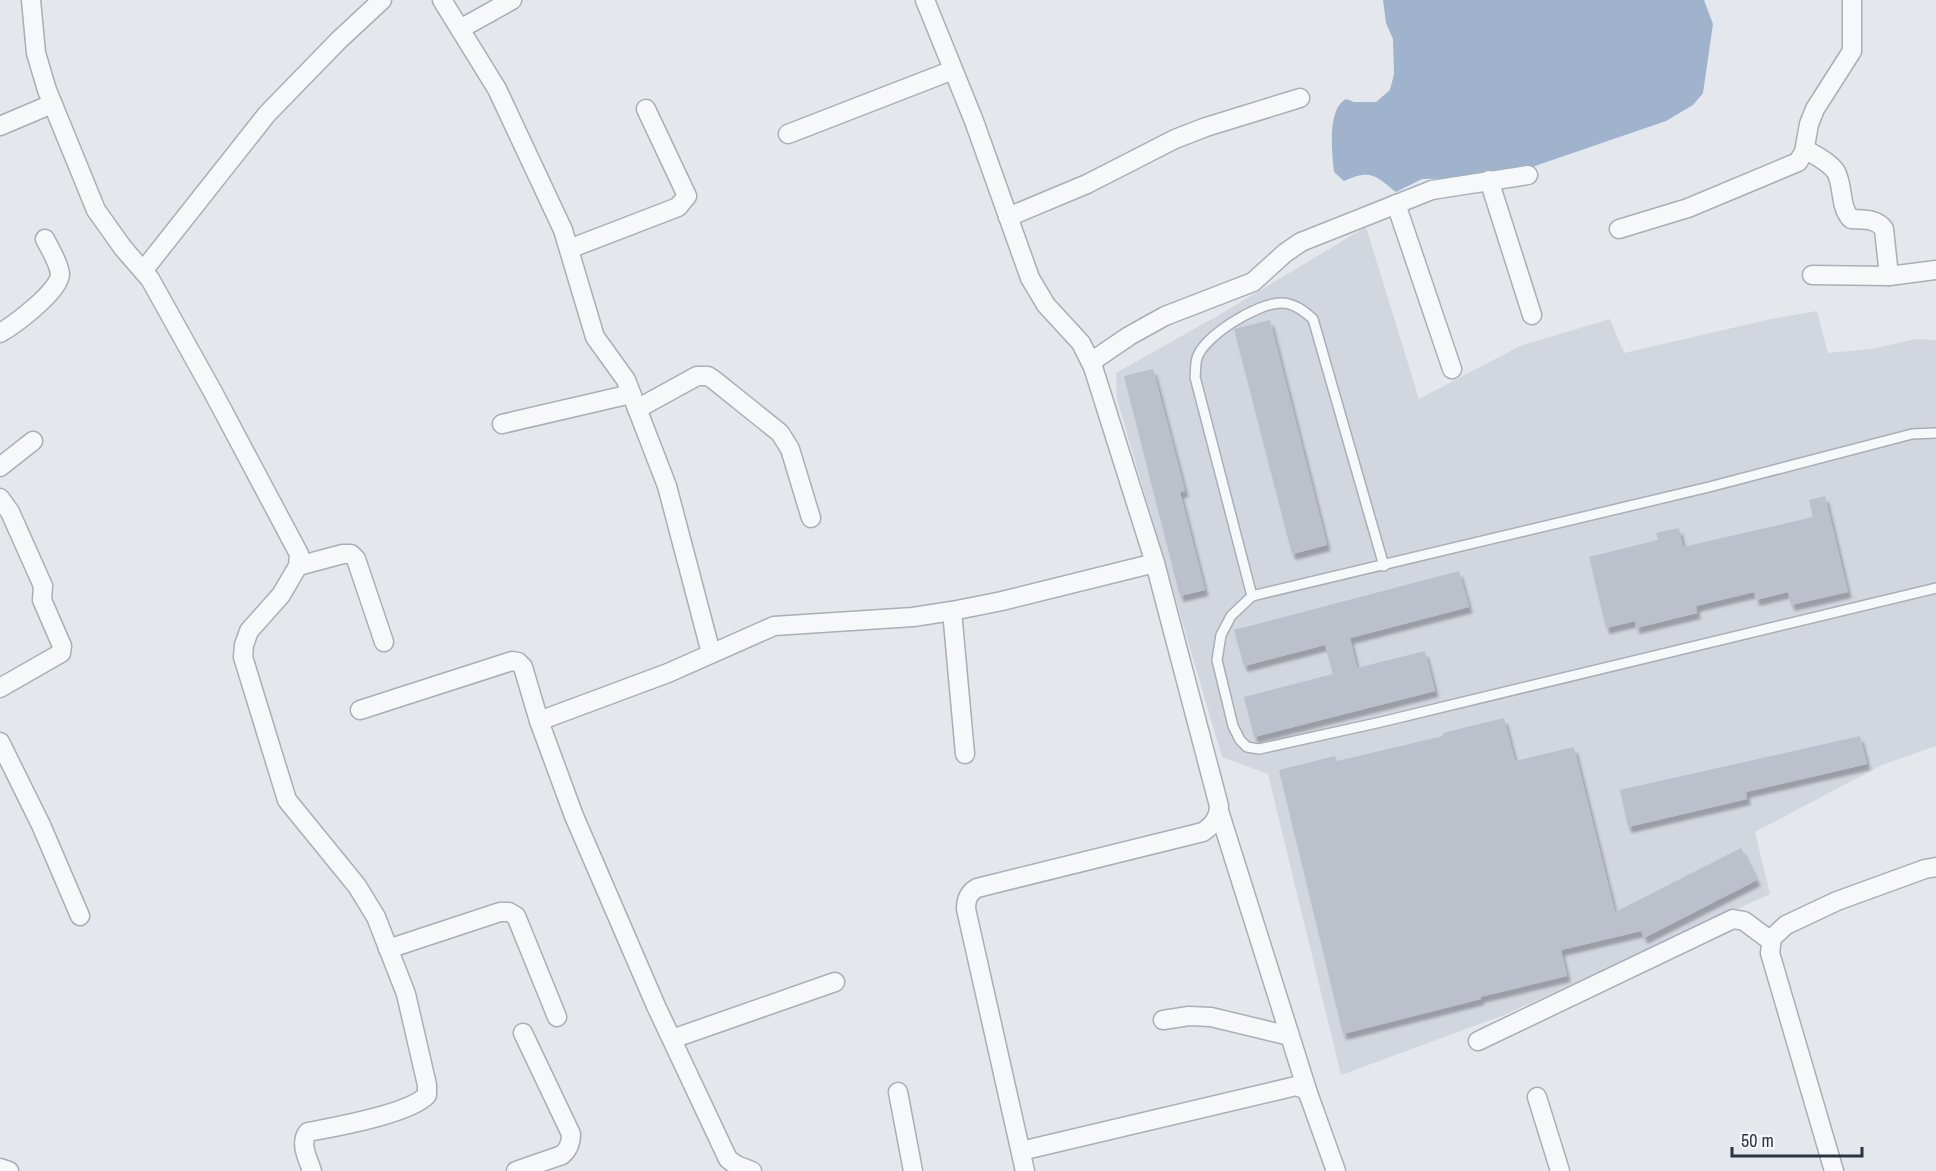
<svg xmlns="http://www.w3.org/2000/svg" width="1936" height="1171" viewBox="0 0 1936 1171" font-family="'Archivo Narrow',sans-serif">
  <defs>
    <filter id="shadow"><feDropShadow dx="3.5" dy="6" stdDeviation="1.5" flood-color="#0004"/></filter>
  </defs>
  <rect width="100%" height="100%" fill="#e4e7ec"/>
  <!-- built -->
  <path fill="#d2d6de" d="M1366,227L1419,399L1520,346L1610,319L1624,353L1771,319L1817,311L1828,353L1871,349L1916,339L1936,340V746L1882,765L1755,832L1770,894L1504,1015L1341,1075L1268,774L1222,757L1117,399L1116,373L1219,315Z"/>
  <!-- water -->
  <path fill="#9fb4cc" d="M1383,0H1704L1713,24L1703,93L1693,105L1666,121L1520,171L1473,178L1422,179L1396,192C1375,175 1370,169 1344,181L1334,172C1332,153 1327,109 1346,99L1354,102H1376L1390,90L1394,74L1393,39L1386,23Z"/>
  <!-- building -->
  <g fill="#bbc0ca" filter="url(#shadow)">
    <path d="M1270,320L1327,545L1292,554L1234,329Z"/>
    <path d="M1153,369L1185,491L1180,492L1205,590L1180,596L1124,376Z"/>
    <path d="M1825,496L1848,592L1791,605L1788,592L1756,600L1754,592L1696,606L1697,613L1636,628L1635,621L1606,628L1589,557L1658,540L1656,533L1679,528L1683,547L1813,517L1809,500Z"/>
    <path d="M1459,571L1469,607L1350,638L1357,668L1425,651L1435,691L1254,737L1244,697L1333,674L1325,645L1244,666L1234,630Z"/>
    <path d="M1504,718L1515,761L1574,747L1615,912L1741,848L1757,880L1644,938L1641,931L1561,950L1567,976L1480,997L1481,999L1343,1034L1279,770L1335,756L1337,761L1443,736V733Z"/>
    <path d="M1860,736L1867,764L1746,792L1747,799L1628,827L1620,790Z"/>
  </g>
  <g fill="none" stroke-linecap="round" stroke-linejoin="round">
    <defs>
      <g id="lane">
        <path d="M1936,433L1912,434L1709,487L1252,596L1231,616L1221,635L1217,660L1233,726L1240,740L1247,747L1259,749L1381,722L1936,588"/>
        <path d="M1252,596L1195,377C1196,371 1195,364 1197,358C1204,336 1257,303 1281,303C1294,303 1304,311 1313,319L1384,566"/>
      </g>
      <g id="street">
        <path d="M31,0L36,53L47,90L96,210L123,248L150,279L214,394L299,554L298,566L281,595L249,631L244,645L243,657L287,800L357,886L376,917L406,994L427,1085V1095C410,1114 334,1127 308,1132C299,1143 308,1159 312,1171"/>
        <path d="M442,0L497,89L563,230L595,337L626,380L667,486L711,653"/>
        <path d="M925,0L974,121L1030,278L1046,305L1081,343L1093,367L1155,563L1219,806C1219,818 1213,825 1203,832L977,888C968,893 966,900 966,909L1025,1171"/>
        <path d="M460,29L512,0"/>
        <path d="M0,126L52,104"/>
        <path d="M788,134L953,70"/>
        <path d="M1805,149C1814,155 1830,162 1836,172C1844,187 1839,206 1851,219C1863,220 1876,218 1884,229L1889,276"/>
        <path d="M1489,180L1532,315"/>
        <path d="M1396,204L1452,369"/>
        <path d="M1008,217L1087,184L1175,139L1206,127L1300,98"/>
        <path d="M1619,229L1688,208L1798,162L1804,152L1809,124L1815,109L1852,51V0"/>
        <path d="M569,249L678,207L687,196L646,109"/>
        <path d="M143,271L267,114L339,40L382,0"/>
        <path d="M1812,275L1889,276L1936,270"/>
        <path d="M0,333C14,325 60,291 60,274C59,263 50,249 45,239"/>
        <path d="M1091,362L1129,336L1165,316L1253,282L1285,253L1301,242L1432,190L1528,175"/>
        <path d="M637,409L697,376H708L714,380L780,433L790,449L811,518"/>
        <path d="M502,424L631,394"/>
        <path d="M0,467L33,441"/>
        <path d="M0,498L10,512L43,586L42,600L62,646L61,653L0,688"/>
        <path d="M298,566L343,554H351L356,559L384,642"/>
        <path d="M952,611L965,754"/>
        <path d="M360,710L512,661L518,662L523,667L539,721L574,816L656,1006L728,1159L736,1165L752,1171"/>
        <path d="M539,721L668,673L774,626L913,617L952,611L1002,601L1155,563"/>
        <path d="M0,742L41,825L80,916"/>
        <path d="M1219,811L1308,1093"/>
        <path d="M388,949L500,912H509L516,916L557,1017"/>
        <path d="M1163,1020L1189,1016L1211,1017L1290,1036"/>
        <path d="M672,1039L835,982"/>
        <path d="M1478,1041L1733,919L1744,921L1771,941"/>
        <path d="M898,1092L913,1171"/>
        <path d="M1537,1097L1560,1171"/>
        <path d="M1021,1151L1296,1086L1304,1089L1308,1093L1336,1171"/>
        <path d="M0,1168L9,1171"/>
        <path d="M516,1171L562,1155C569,1149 571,1143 571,1134L523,1033"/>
        <path d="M1834,1171L1770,953L1772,938L1786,925L1837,901L1925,869L1936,867"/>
      </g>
    </defs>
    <!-- lane casing -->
    <use href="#lane" stroke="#a9aeb7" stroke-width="12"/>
    <!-- street casing -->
    <use href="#street" stroke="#a9aeb7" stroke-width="21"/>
    <!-- lane -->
    <use href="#lane" stroke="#f7f8fa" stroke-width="9"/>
    <!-- street -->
    <use href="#street" stroke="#f7f8fa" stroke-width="18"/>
  </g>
  <!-- scale -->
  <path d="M1732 1147v9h130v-9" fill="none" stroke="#2b3445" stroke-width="3"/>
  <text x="1741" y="1147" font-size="18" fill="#2b3445" stroke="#f4f6f9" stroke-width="4.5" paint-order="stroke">50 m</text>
</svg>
